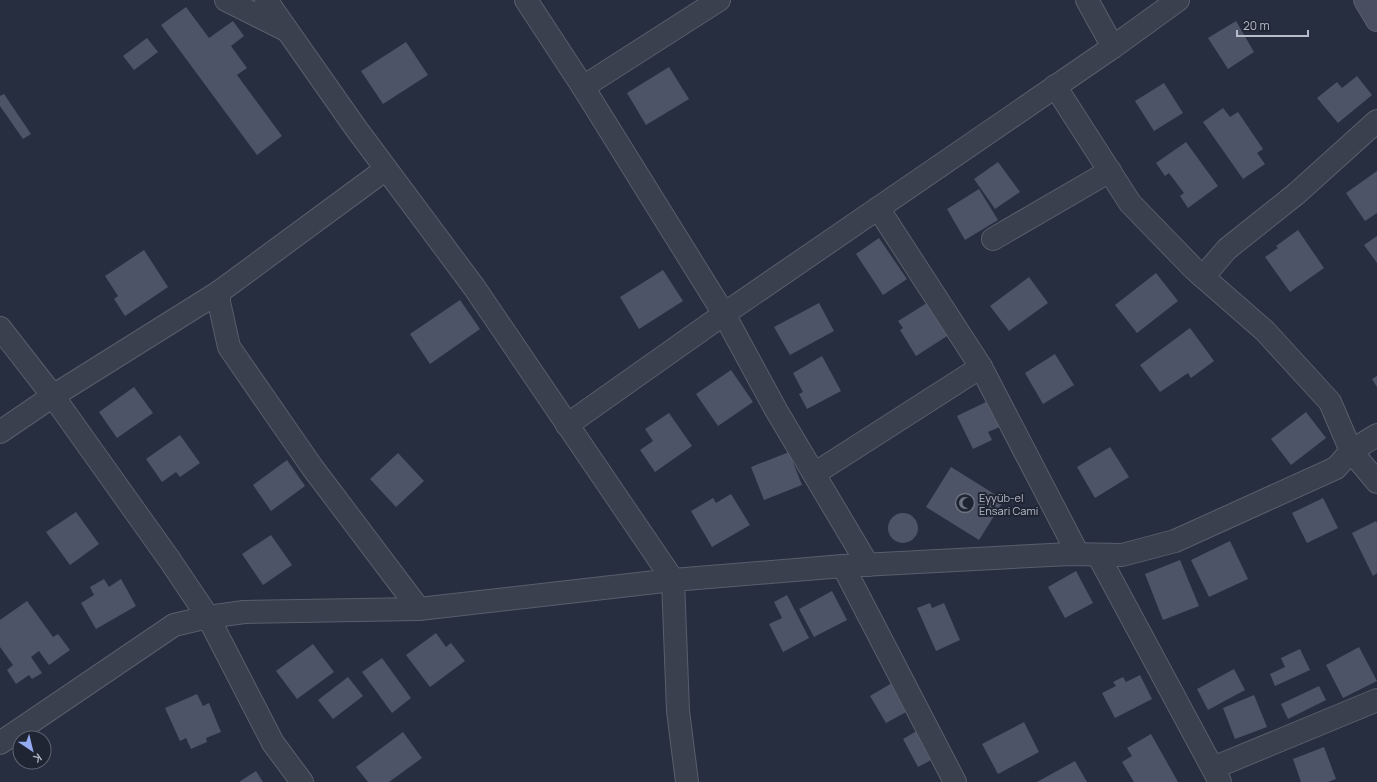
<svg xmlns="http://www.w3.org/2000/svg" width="1377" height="782" viewBox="0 0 1377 782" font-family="Manrope,sans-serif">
  <rect width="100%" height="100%" fill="#272e3f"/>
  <!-- building -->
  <g fill="#4d5467">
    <path d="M186,7L209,38L233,21L244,36L231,46L247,68L237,75L282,136L257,155L161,25Z"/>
    <path d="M1236,21L1254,52L1228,69L1208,38Z"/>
    <path d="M147,38L158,52L134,70L123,56Z"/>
    <path d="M406,42L428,75L383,104L361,71Z"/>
    <path d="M669,67L689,99L646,125L627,93Z"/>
    <path d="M1357,76L1372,95L1338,123L1317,98L1337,82L1342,88Z"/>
    <path d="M1164,83L1183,113L1154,131L1135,101Z"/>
    <path d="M4,94L31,134L23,139L0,106V96Z"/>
    <path d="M1223,108L1230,117L1238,112L1263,149L1257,153L1265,164L1243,179L1203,122Z"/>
    <path d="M1186,142L1218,186L1188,208L1180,196L1184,193L1169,173L1165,176L1156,163Z"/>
    <path d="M998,162L1020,192L995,209L974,179Z"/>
    <path d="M1377,171V213L1365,221L1346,193Z"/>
    <path d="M979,189L998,220L965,240L947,209Z"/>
    <path d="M1298,230L1324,268L1290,292L1265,257L1278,248L1276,246Z"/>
    <path d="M1377,236V263L1364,245Z"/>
    <path d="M879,238L907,279L883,295L856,254Z"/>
    <path d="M144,250L168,287L125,316L114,299L118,296L105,276Z"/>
    <path d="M663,270L683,301L639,329L620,297Z"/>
    <path d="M1156,273L1178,301L1137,333L1115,305Z"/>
    <path d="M1029,277L1048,303L1009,331L990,306Z"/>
    <path d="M935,298L955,331L916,356L900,330L903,328L898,321Z"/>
    <path d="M460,300L480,329L430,364L410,334Z"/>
    <path d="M819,303L834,331L790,355L774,327Z"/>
    <path d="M1190,328L1214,361L1191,378L1188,373L1160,392L1140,365Z"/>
    <path d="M1055,354L1074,385L1043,404L1025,373Z"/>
    <path d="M822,356L841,391L807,409L799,394L803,392L793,373Z"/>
    <path d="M731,370L753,402L718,426L696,394Z"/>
    <path d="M1377,376V387L1372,379Z"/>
    <path d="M134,387L153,413L117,438L99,412Z"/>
    <path d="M990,400L1002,426L988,432L992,440L973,449L957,416Z"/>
    <path d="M1306,412L1326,438L1291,465L1271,439Z"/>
    <path d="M669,413L692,446L655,472L640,450L653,441L645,429Z"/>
    <path d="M180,435L200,463L180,477L176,472L162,482L146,459Z"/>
    <path d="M1110,447L1129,477L1095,498L1077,467Z"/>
    <path d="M789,452L802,485L764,500L751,467Z"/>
    <path d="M398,453L424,481L396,507L370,479Z"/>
    <path d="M287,460L305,486L271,511L253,485Z"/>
    <path d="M951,467L1004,500L979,540L926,507Z"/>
    <path d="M731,494L750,525L712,547L691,511L713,498L716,503Z"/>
    <path d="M1323,498L1338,528L1307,543L1292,513Z"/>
    <path d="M76,512L99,544L70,565L46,532Z"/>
    <circle cx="903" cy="528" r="15"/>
    <path d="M1376,521L1377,523V573L1373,576L1352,533Z"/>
    <path d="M271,535L292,565L263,585L242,554Z"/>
    <path d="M1230,541L1248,579L1209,597L1191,560Z"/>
    <path d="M1180,560L1199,606L1163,620L1145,574Z"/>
    <path d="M1076,571L1093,603L1065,618L1048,587Z"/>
    <path d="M104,579L109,587L121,579L136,606L96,629L81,603L94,595L90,587Z"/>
    <path d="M832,591L847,620L814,637L799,609Z"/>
    <path d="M787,595L809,638L783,652L769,624L782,618L774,602Z"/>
    <path d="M27,601L53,637L58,634L70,650L49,665L39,651L31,657L42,673L32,679L29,675L16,684L7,670L13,665L0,647V620Z"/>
    <path d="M930,603L932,608L944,603L960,640L936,651L917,608Z"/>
    <path d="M436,633L446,647L451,643L465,661L430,687L406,655Z"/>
    <path d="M313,644L334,672L297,699L276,671Z"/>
    <path d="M1359,647L1377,681L1343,698L1326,665Z"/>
    <path d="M1300,649L1310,670L1275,686L1270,674L1285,667L1281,658Z"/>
    <path d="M382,658L411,698L392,713L362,672Z"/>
    <path d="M1234,669L1245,690L1208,710L1197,689Z"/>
    <path d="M1140,675L1152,699L1115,718L1102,693L1116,686L1113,682L1123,677L1126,682Z"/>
    <path d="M348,677L363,696L333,719L318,700Z"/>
    <path d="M892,683L908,711L886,723L870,696Z"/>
    <path d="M1319,686L1326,700L1288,719L1281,704Z"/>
    <path d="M197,694L203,706L209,703L221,732L206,738L207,742L191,749L186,738L180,741L165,708Z"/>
    <path d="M1254,695L1267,727L1235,739L1223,708Z"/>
    <path d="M1024,722L1039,752L998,774L982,744Z"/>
    <path d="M920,729L935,758L918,767L903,739Z"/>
    <path d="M403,732L422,758L389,782H368L356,767Z"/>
    <path d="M1151,734L1178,782H1134L1122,762L1132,756L1127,748Z"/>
    <path d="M1324,747L1336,779L1328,782H1301L1293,759Z"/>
    <path d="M1075,761L1087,782H1037Z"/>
    <path d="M256,771L263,782H239Z"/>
  </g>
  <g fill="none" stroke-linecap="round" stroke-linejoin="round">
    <defs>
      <g id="street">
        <path d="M226,0L284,29"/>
        <path d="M526,0L583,87"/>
        <path d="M719,0L583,87L724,314L776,410L868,565"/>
        <path d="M1113,47L1178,0"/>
        <path d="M1055,86L1130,203L1194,269L1265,331L1330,402L1351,451L1377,482"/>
        <path d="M386,169L219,292V302L229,347L312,467L419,609"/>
        <path d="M878,208L981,367L1078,554"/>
        <path d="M993,239L1110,171"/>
        <path d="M1203,277L1227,249L1296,194L1377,121"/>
        <path d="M0,328L53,396L169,559L208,617L273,743L302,782"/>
        <path d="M567,425L724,314L1113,47L1087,0"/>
        <path d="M0,432L53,396L219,292"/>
        <path d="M814,474L981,367"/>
        <path d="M1098,555L1220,782"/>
        <path d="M843,566L955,782"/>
        <path d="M0,743L174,625L208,617L244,612L419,609L673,580L474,287L355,127L266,0"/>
        <path d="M1213,768L1377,700"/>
        <path d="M687,782L678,711L673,580L843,566L1070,554L1122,555L1175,541L1336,468L1351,451L1377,435"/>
      </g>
      <path id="secondary" d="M1365,0L1377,20"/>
    </defs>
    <!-- street casing -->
    <use href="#street" stroke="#595e6c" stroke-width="24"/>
    <!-- secondary casing -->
    <use href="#secondary" stroke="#595e6c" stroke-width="24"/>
    <!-- street -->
    <use href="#street" stroke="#3b404f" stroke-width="22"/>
    <!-- secondary -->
    <use href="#secondary" stroke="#494f61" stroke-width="22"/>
  </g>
  <!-- icons -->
  <defs>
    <symbol id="mosque-ring" viewBox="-11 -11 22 22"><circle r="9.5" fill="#202534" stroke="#6b7280" stroke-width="1.5"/><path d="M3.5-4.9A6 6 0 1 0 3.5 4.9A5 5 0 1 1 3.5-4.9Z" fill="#6b7280"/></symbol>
  </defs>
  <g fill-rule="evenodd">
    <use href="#mosque-ring" x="954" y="492" width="22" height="22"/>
  </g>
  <g text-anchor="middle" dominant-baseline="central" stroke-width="4" stroke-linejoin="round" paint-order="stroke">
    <!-- poi labels -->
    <g font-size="11" fill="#b7bcc9" stroke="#202534" text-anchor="start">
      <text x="979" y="497">Eyyüb-el<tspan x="979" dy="13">Ensari Cami</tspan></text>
    </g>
  </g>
  <!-- north arrow -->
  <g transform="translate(32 750) rotate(145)"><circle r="19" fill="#202534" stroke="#5c6170"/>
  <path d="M0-3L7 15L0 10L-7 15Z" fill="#94abf2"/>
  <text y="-6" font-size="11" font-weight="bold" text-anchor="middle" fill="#b7bcc9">K</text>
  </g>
  <!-- scale -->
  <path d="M1237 30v6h71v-6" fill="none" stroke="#b7bcc9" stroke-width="2"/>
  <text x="1243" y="30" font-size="12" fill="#b7bcc9" stroke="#202534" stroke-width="3" paint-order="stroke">20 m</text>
</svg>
